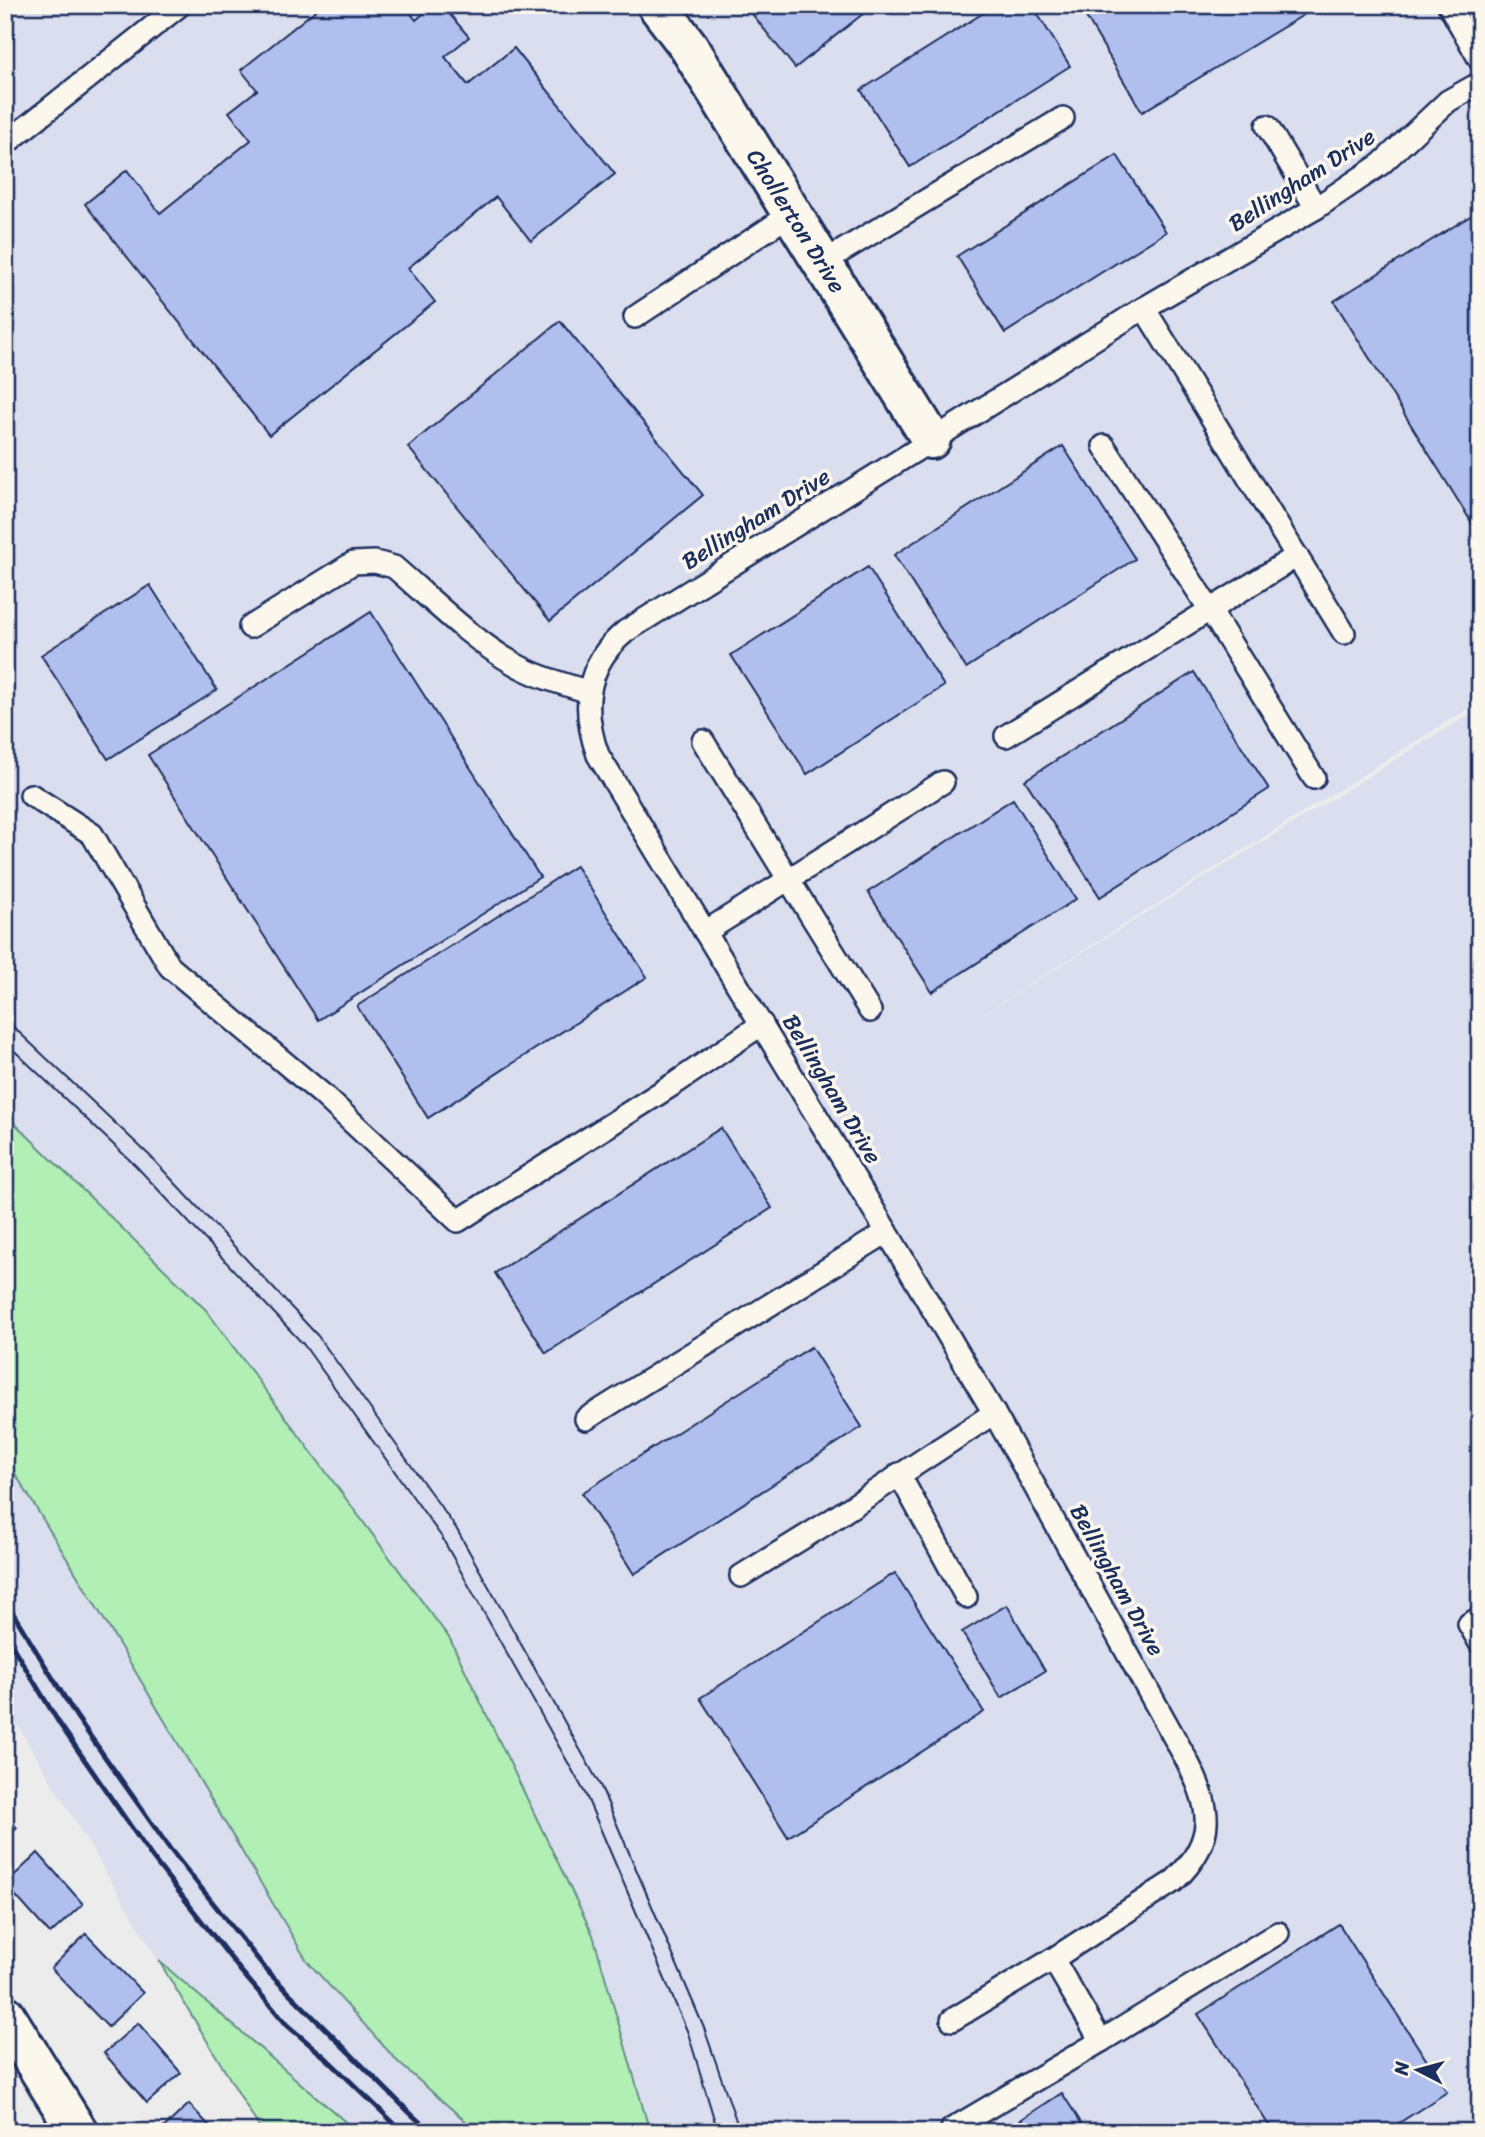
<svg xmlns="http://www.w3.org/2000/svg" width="1485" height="2137" viewBox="0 0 1485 2137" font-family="Sriracha,sans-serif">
  <rect width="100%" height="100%" fill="#ececed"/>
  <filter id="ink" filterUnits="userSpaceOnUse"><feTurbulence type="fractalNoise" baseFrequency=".0143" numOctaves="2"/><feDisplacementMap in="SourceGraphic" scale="14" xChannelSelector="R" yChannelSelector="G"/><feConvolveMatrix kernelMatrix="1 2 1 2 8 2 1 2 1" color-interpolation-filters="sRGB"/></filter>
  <g filter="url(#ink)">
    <!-- built -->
    <g fill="#dadeee">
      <path d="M5,5H1480V701L960,1028L1480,708V2132H650L593,1935L206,1310L5,1114Z"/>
      <path d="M5,1457L122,1649L307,1961L399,2063L478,2132H357L159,1961L5,1704Z"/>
    </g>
    <!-- green -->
    <g fill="#b1efb5" stroke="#668f8a" stroke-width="2">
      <path d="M5,1114L206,1310L450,1639L593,1935L650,2132H478L399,2063L307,1961L122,1649L5,1457Z"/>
      <path d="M159,1961L357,2132H262Z"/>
    </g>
    <!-- building -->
    <g fill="#b1bfef" stroke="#1b2f5e" stroke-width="2">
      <path d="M322,5H404L416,20L433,5H442L469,37L445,57L468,85L514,48L615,174L531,241L496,197L408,268L435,302L269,435L85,204L127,170L160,213L251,140L229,112L257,90L241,70Z"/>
      <path d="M745,5H874L795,68Z"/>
      <path d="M996,5H1032L1070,66L910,167L861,90Z"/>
      <path d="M1079,5H1320L1142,112Z"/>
      <path d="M1117,155L1166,232L1005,333L957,256Z"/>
      <path d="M1480,210V536L1334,301Z"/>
      <path d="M560,321L703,495L550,621L408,447Z"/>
      <path d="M1063,446L1135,559L966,668L894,555Z"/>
      <path d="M868,567L944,686L807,774L731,655Z"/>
      <path d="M150,585L217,690L108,759L41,655Z"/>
      <path d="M371,612L540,877L318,1020L148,755Z"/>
      <path d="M1194,672L1269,789L1100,897L1025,780Z"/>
      <path d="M1013,799L1076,899L932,992L868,892Z"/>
      <path d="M576,866L647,977L428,1118L357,1006Z"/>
      <path d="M721,1128L772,1208L546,1353L495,1273Z"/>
      <path d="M811,1347L862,1427L634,1574L582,1493Z"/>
      <path d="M895,1573L984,1712L788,1837L700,1698Z"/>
      <path d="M1007,1605L1045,1671L1001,1698L962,1632Z"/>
      <path d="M5,1815L17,1828L5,1840Z"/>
      <path d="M38,1853L83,1904L50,1934L5,1884Z"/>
      <path d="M1339,1924L1447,2092L1385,2132H1273L1198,2014Z"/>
      <path d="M86,1934L143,1993L108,2027L51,1968Z"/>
      <path d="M138,2023L181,2073L147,2103L104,2053Z"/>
      <path d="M1062,2093L1087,2132H1002Z"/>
      <path d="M189,2104L215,2132H159Z"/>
    </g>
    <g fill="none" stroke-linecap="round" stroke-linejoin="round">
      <defs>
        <g id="service">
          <path d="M1449,5L1480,60"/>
          <path d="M1267,126L1316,208"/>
          <path d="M5,144L180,5"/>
          <path d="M822,263L1063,118"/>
          <path d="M1144,308L1344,633"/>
          <path d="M635,317L791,214"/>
          <path d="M1104,446L1210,610L1314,778"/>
          <path d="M250,627L353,563L375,562L394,567C430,598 472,640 513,663C536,677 564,684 589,692"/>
          <path d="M1006,736L1297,556"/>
          <path d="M703,741L870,1011"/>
          <path d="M31,795L92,834L170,967L322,1094L458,1221L677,1082L762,1024"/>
          <path d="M705,932L943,782"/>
          <path d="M586,1419L887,1232"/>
          <path d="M899,1474L966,1597"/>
          <path d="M741,1576L827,1523L994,1413"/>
          <path d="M1480,1618L1469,1624L1480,1643"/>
          <path d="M1053,1959L1101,2041L1278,1933"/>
          <path d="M952,2020L1053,1959L1174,1881C1219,1838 1211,1807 1185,1757L994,1413L887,1232L598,755C581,708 585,664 626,631L1144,308L1316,208L1381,164L1448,101L1480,83"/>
          <path d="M952,2129L1101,2041"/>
        </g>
        <g id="minor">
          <path d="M657,5L689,47L931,439"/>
          <path d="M5,2015L78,2132"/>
        </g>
      </defs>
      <!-- service casing -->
      <use href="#service" stroke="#1b2f5e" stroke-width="26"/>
      <!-- minor casing -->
      <use href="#minor" stroke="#1b2f5e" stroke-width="44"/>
      <!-- service -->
      <use href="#service" stroke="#fbf7ec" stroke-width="21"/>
      <!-- minor -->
      <use href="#minor" stroke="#fbf7ec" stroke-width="38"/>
      <!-- tram -->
      <g stroke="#1b2f5e" stroke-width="2">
        <path d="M5,1019L149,1155L318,1336L456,1528L601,1787L704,2028L740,2132"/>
        <path d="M5,1042L136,1166L304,1345L441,1536L585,1793L688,2033L718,2132"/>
      </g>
      <!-- rail -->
      <g stroke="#1b2f5e" stroke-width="5">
        <path d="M5,1600L76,1716L170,1849L269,1973L411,2114L431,2132"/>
        <path d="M5,1634L59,1723L154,1860L240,1970L288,2026L326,2058L403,2132"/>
      </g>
    </g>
  </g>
  <g text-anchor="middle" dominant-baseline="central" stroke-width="7" stroke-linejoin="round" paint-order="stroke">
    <!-- street labels -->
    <g font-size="23" fill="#1b2f5e" stroke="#fbf7ec">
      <text transform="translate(1302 180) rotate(-33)">Bellingham Drive</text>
      <text transform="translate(796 221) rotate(58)">Chollerton Drive</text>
      <text transform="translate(756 519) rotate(-32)">Bellingham Drive</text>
      <text transform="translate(832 1089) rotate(59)">Bellingham Drive</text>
      <text transform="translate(1117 1580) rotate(61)">Bellingham Drive</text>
    </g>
  </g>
  <!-- margin -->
  <rect width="1485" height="2137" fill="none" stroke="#fbf7ec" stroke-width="28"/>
  <rect x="14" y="14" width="1457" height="2109" fill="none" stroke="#1b2f5e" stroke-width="2.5" filter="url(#ink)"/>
  <!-- north arrow -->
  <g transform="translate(1418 2070) rotate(276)" stroke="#fbf7ec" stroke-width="5" paint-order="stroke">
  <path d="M0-5L12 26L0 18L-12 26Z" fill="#1b2f5e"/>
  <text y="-10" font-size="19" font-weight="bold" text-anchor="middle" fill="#1b2f5e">N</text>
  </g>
</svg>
